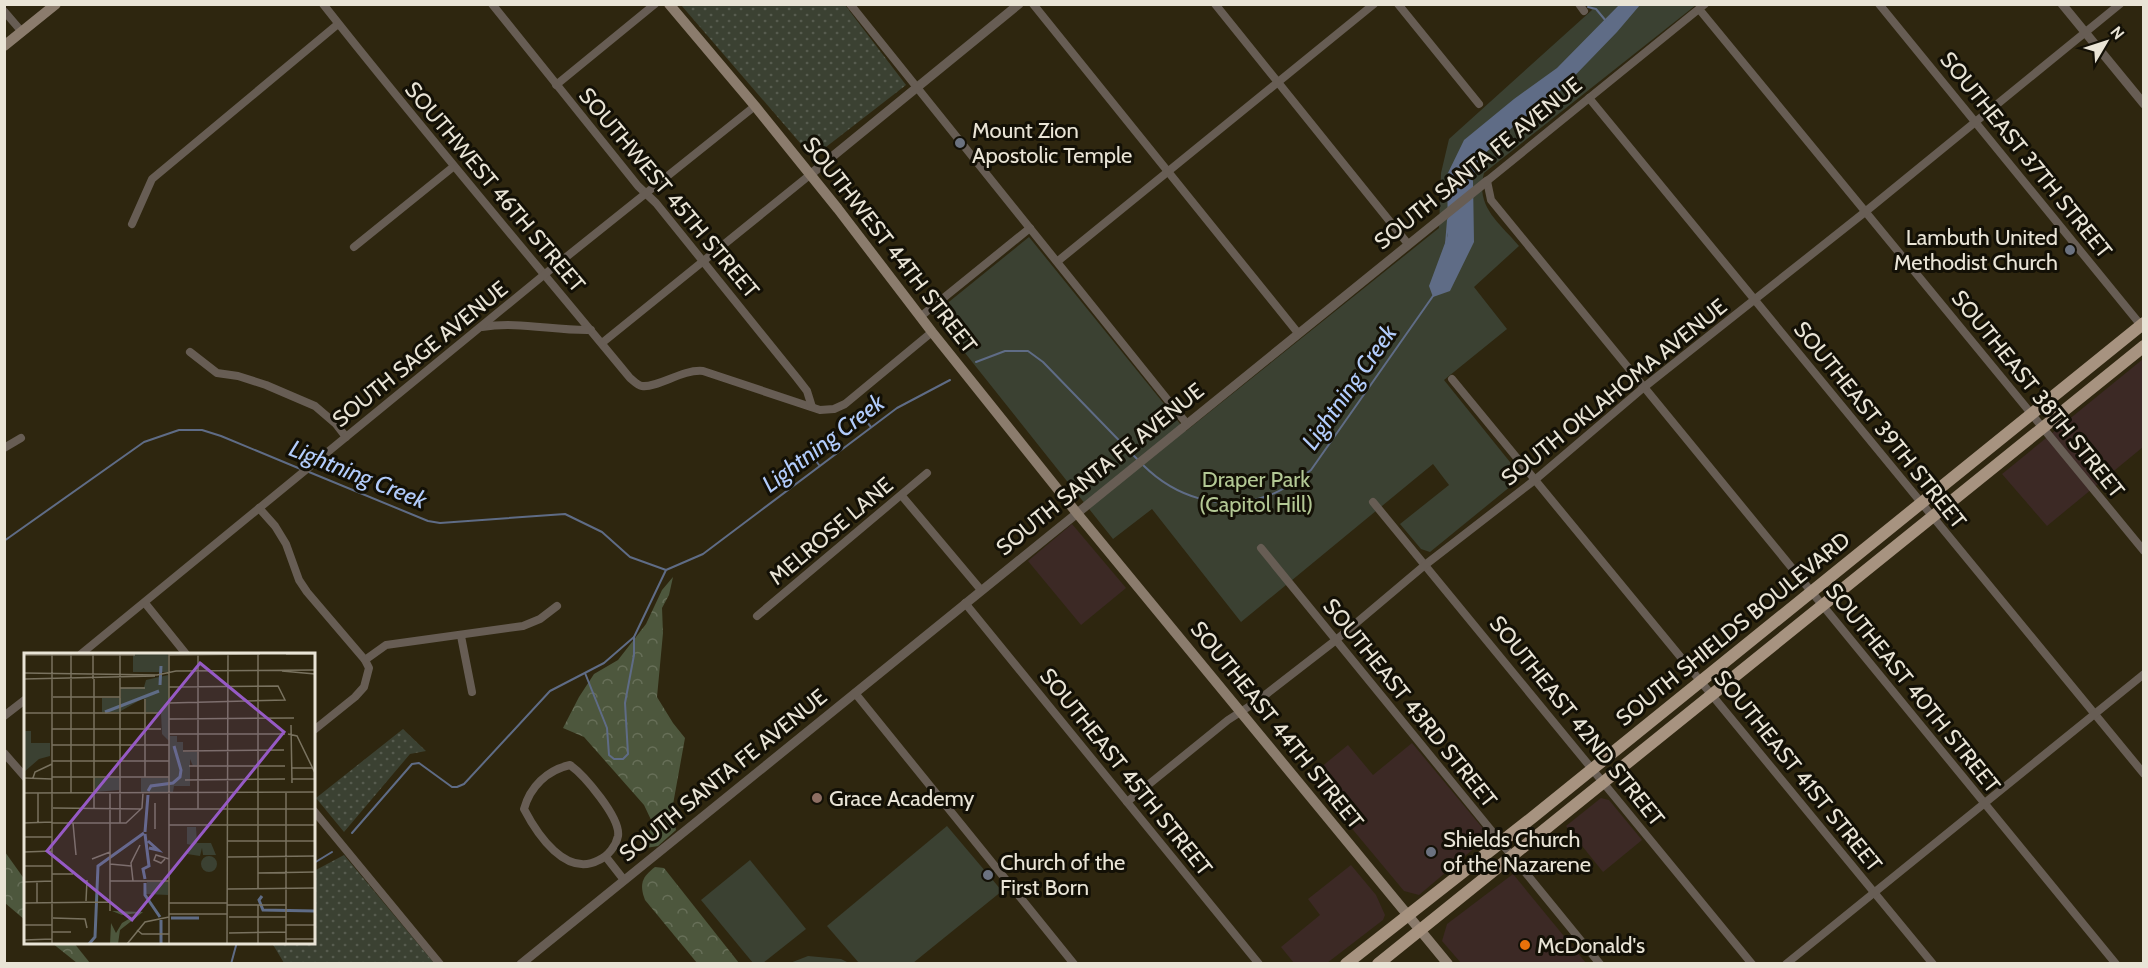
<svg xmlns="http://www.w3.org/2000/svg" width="2148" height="968" viewBox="0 0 2148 968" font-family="Cabin,sans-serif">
  <defs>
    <pattern id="grass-dots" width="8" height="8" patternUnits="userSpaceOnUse" patternTransform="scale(1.5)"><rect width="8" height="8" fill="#3b4132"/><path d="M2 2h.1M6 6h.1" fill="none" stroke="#575c4f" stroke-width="1.8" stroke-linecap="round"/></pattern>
    <pattern id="forest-crowns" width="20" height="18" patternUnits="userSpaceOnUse" patternTransform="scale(1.5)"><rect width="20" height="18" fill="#4d573d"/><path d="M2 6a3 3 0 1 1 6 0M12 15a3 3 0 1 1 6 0" fill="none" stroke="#676f58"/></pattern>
  </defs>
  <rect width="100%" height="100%" fill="#2e260f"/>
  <!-- commercial -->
  <g fill="#3c2925">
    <path d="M2143,359V447L2047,526L2002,474Z"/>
    <path d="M1072,524L1126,588L1081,625L1028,561Z"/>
    <path d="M1412,743L1485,831L1484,840L1419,895L1404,891L1309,777L1348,745L1373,775Z"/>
    <path d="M1601,798L1609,800L1642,840L1603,872L1566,826Z"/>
    <path d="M1351,865L1376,895L1385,915L1383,920L1327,963H1294L1281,947L1320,915L1308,899Z"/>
    <path d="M1513,874L1586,963H1461L1442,941L1447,924Z"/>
  </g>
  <!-- grass -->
  <g fill="url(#grass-dots)">
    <path d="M681,5H845L906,85L817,154L807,151Z"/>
    <path d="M403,729L426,751L410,754L344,832L316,798Z"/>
    <path d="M344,855L434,963H284L272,943L314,942V871Z"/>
  </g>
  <!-- forest -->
  <g fill="url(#forest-crowns)">
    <path d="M673,577L669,595L662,608L663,633L657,697L673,723L685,738L672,810L676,830L658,846L646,848L640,842L646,838L653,824L644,805L584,737L563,728L579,697L594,674L618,660L646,624L662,590Z"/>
    <path d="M5,852L25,880V920L5,903Z"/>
    <path d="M655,867L664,868L739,963H697L645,900C639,884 642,877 655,867Z"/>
    <path d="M52,943H74L90,963H77Z"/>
  </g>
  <!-- park -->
  <g fill="#3b4132">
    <path d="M1588,5H1696L1484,173C1475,207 1499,222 1519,246L1474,287L1507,329L1444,380L1522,477L1430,552L1421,549L1400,524L1449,485L1433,464L1241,622L1152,509L1113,539L934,314L1029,237L1186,431L1439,228L1441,173L1449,139L1592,10Z"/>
    <path d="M947,826L1002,891L913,963H859L827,926Z"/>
    <path d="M750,860L806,929L763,963H753L701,900Z"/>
    <path d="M808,956L841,959L849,963H790Z"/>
  </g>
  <!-- water -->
  <path fill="#5f6c86" d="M1619,5H1640L1617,32L1558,93L1517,123L1479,159L1473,180L1474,242L1450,291L1433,297L1429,286L1448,235L1447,175L1464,140L1514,99L1557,68Z"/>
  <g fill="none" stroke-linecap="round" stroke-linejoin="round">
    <!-- stream -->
    <g stroke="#5f6c86" stroke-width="2">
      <path d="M1588,7L1596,9L1606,21"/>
      <path d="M1446,244L1448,220"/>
      <path d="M976,362L1005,351H1028L1043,362L1139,461"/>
      <path d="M858,411L871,427"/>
      <path d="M810,453L819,465"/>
      <path d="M1143,465C1175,497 1223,513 1267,496C1283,491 1298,480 1311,470L1433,296"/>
      <path d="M309,472L428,521L440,523L565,514L602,532L630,557L666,570L703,554L897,408L950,380"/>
      <path d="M4,541L144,442L179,430H202L221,436L303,470"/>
      <path d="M585,673L607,728L609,755L614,759H623L628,754L625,703L634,655V637"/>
      <path d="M352,833L412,764L419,763L452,787H457L464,784L550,691L604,663L634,637L666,570"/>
      <path d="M314,863L332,852"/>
      <path d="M231,964L237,942"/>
    </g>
    <!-- minor -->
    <g stroke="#675d54" stroke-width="8">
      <path d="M323,4C423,131 527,253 630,378C634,381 637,385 642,386C658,388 682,369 703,371L820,410L834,409L845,404L932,332"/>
      <path d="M492,4L638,186L656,203L797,378L807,391L812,407"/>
      <path d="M850,4L1187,424"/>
      <path d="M1033,4L1298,333"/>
      <path d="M1215,4L1408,244"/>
      <path d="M1398,4L1479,104"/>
      <path d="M1579,4L1584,11"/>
      <path d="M1705,4L1487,181L1491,200L2116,964"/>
      <path d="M1879,4L2144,329"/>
      <path d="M1699,9L2144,551"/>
      <path d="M4,11L22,32"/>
      <path d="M556,85L655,4"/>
      <path d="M1589,98L2144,774"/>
      <path d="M132,224L152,179L338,24"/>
      <path d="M354,247L453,167"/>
      <path d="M1058,261L1374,4"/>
      <path d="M920,317L1030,228"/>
      <path d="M482,327C519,321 554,331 591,330"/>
      <path d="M602,343L811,174"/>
      <path d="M190,352L217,373L238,376L266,385L315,406L336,424L346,437"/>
      <path d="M1452,379L1933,964"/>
      <path d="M4,448L21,438"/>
      <path d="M902,496L981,590"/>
      <path d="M1373,502L1752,964"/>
      <path d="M259,508L275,526L286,544L299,580L307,592L365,660L369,668L364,687L355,697L314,730"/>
      <path d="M1261,548L1600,964"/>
      <path d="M145,603L186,654"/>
      <path d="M965,603L1259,964"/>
      <path d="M757,616L927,473"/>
      <path d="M461,636L472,692"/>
      <path d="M81,654L545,274L755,106"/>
      <path d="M365,660L386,645L523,626L540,619L557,606"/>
      <path d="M855,693L1074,964"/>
      <path d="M4,716L26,699"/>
      <path d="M4,753L26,778"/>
      <path d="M570,765C584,775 621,818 618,836C616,846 608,856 599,860C566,878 537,834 524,809C530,787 547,770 570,765Z"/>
      <path d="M1127,802L1228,720L1256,702L1336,640L1425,565L1536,479L1643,388L1865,212L2120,4"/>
      <path d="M314,811L440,964"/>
      <path d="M606,857L624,880"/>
      <path d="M1786,964L2144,674"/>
    </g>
    <!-- tertiary -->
    <g stroke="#675d54" stroke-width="9">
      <path d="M2062,4L2144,104"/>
      <path d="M811,174L1019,4"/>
      <path d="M521,964L1487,181"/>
    </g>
    <!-- secondary -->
    <g stroke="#8b7c6d" stroke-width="10">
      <path d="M669,4L755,106L838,209L932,332L1076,512L1448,964"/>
      <path d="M4,46L56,4"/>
    </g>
    <!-- primary -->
    <g stroke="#a79380" stroke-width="12">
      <path d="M1346,964L1533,817L2144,323"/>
      <path d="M1378,964L2144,346"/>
    </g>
  </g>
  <!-- markers -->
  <g fill="#6b7280" stroke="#131006" stroke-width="2">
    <circle cx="960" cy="143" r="6"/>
    <circle cx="2070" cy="250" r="6"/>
    <circle cx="1431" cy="852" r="6"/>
    <circle cx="988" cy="875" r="6"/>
  </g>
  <circle fill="#8d6e63" stroke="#131006" stroke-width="2" cx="817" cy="798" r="6"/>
  <circle fill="#e8710a" stroke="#131006" stroke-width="2" cx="1525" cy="945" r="6"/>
  <g text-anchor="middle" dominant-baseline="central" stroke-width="6" stroke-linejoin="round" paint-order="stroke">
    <!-- poi labels -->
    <g font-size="22" fill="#e9e4d6" stroke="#131006" text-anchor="start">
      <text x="972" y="130">Mount Zion<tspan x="972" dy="25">Apostolic Temple</tspan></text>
      <text x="2058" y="237" text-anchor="end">Lambuth United<tspan x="2058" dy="25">Methodist Church</tspan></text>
      <text x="829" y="798">Grace Academy</text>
      <text x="1443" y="839">Shields Church<tspan x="1443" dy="25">of the Nazarene</tspan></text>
      <text x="1000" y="862">Church of the<tspan x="1000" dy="25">First Born</tspan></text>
      <text x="1537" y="945">McDonald's</text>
    </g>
    <!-- street labels -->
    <g font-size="22" fill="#e9e4d6" stroke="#131006">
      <text transform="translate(2026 155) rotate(51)">SOUTHEAST 37TH STREET</text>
      <text transform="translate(1478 163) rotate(-39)">SOUTH SANTA FE AVENUE</text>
      <text transform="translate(495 187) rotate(50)">SOUTHWEST 46TH STREET</text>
      <text transform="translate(669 193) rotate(50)">SOUTHWEST 45TH STREET</text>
      <text transform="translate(890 245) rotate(52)">SOUTHWEST 44TH STREET</text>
      <text transform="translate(420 354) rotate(-39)">SOUTH SAGE AVENUE</text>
      <text transform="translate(1614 392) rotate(-39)">SOUTH OKLAHOMA AVENUE</text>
      <text transform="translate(2038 394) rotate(51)">SOUTHEAST 38TH STREET</text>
      <text transform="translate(1880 425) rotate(51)">SOUTHEAST 39TH STREET</text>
      <text transform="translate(1100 469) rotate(-39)">SOUTH SANTA FE AVENUE</text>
      <text transform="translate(831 531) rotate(-40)">MELROSE LANE</text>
      <text transform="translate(1733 629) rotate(-39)">SOUTH SHIELDS BOULEVARD</text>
      <text transform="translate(1913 688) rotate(51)">SOUTHEAST 40TH STREET</text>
      <text transform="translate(1410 703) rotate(51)">SOUTHEAST 43RD STREET</text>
      <text transform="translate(1577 721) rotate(51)">SOUTHEAST 42ND STREET</text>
      <text transform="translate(1277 725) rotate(51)">SOUTHEAST 44TH STREET</text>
      <text transform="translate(1798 771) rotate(51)">SOUTHEAST 41ST STREET</text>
      <text transform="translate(1126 772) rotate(51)">SOUTHEAST 45TH STREET</text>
      <text transform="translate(723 775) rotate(-39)">SOUTH SANTA FE AVENUE</text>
    </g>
    <!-- park labels -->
    <g font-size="22" fill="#b3c894" stroke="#131006">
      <text x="1256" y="479">Draper Park<tspan x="1256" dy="25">(Capitol Hill)</tspan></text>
    </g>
    <!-- water labels -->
    <g font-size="24" font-style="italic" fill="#b2ccfc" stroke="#131006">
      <text transform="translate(1349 387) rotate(-55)">Lightning Creek</text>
      <text transform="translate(823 443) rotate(-37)">Lightning Creek</text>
      <text transform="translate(358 474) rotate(22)">Lightning Creek</text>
    </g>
  </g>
  <!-- overview -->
  <g transform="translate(24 653)">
    <rect width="291" height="291" fill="#2e260f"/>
    <path d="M70,125H95V137L71,139ZM123,229H144V242L122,241Z" fill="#3b4132"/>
    <path d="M88,258L119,259L96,277L94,291H86L87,270L92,280L98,270L115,260L98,262Z" fill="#4d573d"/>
    <path d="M109,0H144V19H109ZM144,22L146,83H153V89H159V99H173V112L169,113L166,106V133H150L149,139H117V125H145V88L138,81L137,60L122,59V46H118L95,59H78V45H97V35L120,34L122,27ZM0,78H7V90H26V103L15,106L0,119ZM163,174H172L173,190H187L192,202H179L178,195L176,203L163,201L168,192L163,191ZM177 211a8 8 0 1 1 16 0a8 8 0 1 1-16 0Z" fill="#3b4132"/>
    <path fill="none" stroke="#5f6c86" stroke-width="3" d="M136,32L137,13M81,59L135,38M124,138L127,133L149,130L156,124L157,117L150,93M121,179L124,142M121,181L125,213L119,216L121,226M124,188L134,197L125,195M121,230V242L136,264M238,243L235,247L239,257L291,258M147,265H175M65,291L71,284L74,213L120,180M137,291V267"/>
    <path fill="none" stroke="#79725f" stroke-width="1.5" d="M28,0V291M145,0V291M69,1V26M262,1H291M0,2H111M145,2L236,1M258,18L291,21M0,20L133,22L152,18L291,17M0,26L131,23M70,26V155M145,34L254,33L261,47L145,50M96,35H121M29,44H96M0,60H137M145,66L270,65M267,72L268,130M28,76H137M145,81H261M264,81L273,83L291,120M28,92H145M159,98L260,97M28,108H145M165,113H261M268,115H289M28,124H145M121,124V46M0,125L28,126M9,125L11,119L28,111M268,126H291M161,127L261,126M86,139V258M262,139V291M0,140L291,139M14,140V169M47,140V0M131,150V176M29,155L117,156M145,156H291M174,156V0M0,170L28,169M28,170H102L118,155L119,140M49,170L52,202M96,170V0M145,172H291M0,184H28M203,188H291M0,199L28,198M203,204L291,203M68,206L86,199M141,206L137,210L130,207L132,202L145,206M86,211L107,213M0,213H28M234,220L291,219M28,221H49M13,228V250M86,228H145M109,228L107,210L116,192M0,229L28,228M0,229V250M203,236L291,235M234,236V1M62,248L63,227M0,250L86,249M145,250H203M203,252H262M145,261H203M205,264H262M29,265L61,266L63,275M0,272H28M262,272H291M113,277L118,281H145M28,279H47M205,280L262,279M262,286H291M0,287L28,286M103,291L121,269L145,264M203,291L204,0M234,291V252"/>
    <path fill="#965ac5" fill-opacity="0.15" stroke="#965ac5" stroke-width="3" d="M176,10L260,79L108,267L23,198Z"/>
    <rect width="291" height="291" fill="none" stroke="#e9e4d6" stroke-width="3"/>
  </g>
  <!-- border -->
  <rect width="2148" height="968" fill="none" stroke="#e9e4d6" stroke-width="12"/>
  <!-- north arrow -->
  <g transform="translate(2106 42) rotate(51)" stroke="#131006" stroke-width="4.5" paint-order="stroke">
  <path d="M0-4.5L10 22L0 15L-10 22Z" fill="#e9e4d6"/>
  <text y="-9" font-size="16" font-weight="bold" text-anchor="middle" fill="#e9e4d6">N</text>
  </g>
</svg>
